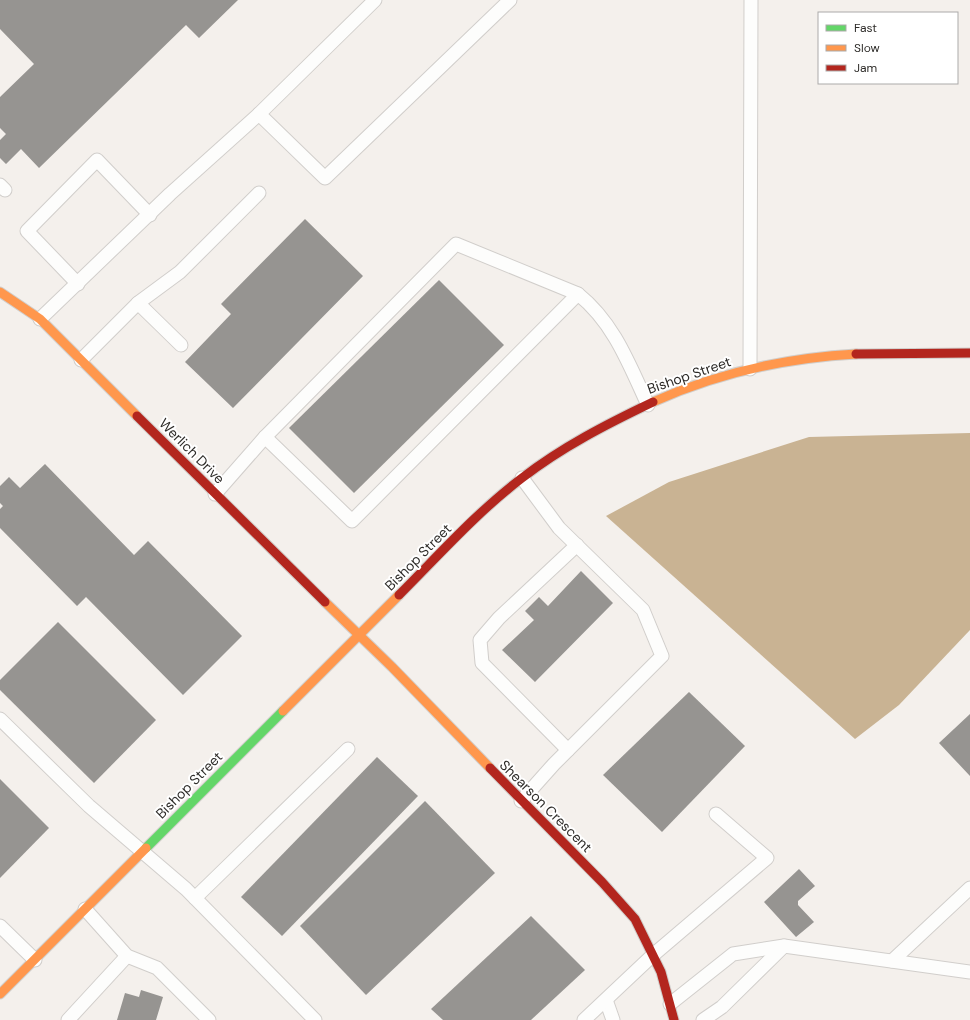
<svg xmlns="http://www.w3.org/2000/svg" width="970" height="1020" viewBox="0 0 970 1020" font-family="'DM Sans',sans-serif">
  <rect width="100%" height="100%" fill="#f4f0ec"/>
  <!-- water -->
  <path fill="#c9b393" d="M970,433V630L899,705L855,739L606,516L669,482L809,437Z"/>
  <!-- building -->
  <g fill="#969491">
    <path d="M0,0H238L199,38L186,25L39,168L21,149L6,164L0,158V140L6,134L0,128V97L34,64L0,29Z"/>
    <path d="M305,219L363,276L233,408L185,362L231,314L221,304Z"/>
    <path d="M439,280L504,345L354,493L289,428Z"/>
    <path d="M45,464L134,555L148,541L242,636L183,695L86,597L77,606L0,528V509L3,506L0,503V486L9,477L20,488Z"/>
    <path d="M581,571L613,603L535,682L502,650L534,620L525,611L539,597L548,606Z"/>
    <path d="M58,622L156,720L94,783L0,690V680Z"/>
    <path d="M689,692L745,746L662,832L603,775Z"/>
    <path d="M970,714V776L939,743Z"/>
    <path d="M377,757L418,796L282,936L241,897Z"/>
    <path d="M0,779L49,828L0,878Z"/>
    <path d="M425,801L495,873L366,995L300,926Z"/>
    <path d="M799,869L815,886L798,901V905L814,922L796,937L764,902Z"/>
    <path d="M531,916L585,970L531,1020H443L431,1009Z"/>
    <path d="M141,990L163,997L156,1020H117L125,993L139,997Z"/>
  </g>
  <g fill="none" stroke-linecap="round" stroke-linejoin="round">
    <defs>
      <g id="lane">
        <path d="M259,114L325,178L510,0"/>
        <path d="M0,185L5,190"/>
        <path d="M78,284L27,231L97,160L150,215"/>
        <path d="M138,303L180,272L259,193"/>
        <path d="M40,319L170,194L259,114L375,0"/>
        <path d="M81,360L138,303L181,345"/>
        <path d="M750,369L751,0"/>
        <path d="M265,437L352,521L578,294"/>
        <path d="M215,494L265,437L456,244L578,294C614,323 629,364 648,405"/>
        <path d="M0,719L89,806L186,889L315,1020"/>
        <path d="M568,750L482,663L480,640L499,618L577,545"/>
        <path d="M521,801L554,764L662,656L643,610L559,528L522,478"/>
        <path d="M195,898L348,749"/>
        <path d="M85,909L127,956L157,968L209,1020"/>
        <path d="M0,926L35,960"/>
        <path d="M892,961L970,888"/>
        <path d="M606,1000L613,1020"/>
        <path d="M670,1004L733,954L784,946L970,972"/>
        <path d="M68,1020L127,956"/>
        <path d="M584,1020L653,955L767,858L716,814"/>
        <path d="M703,1020L722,1007L784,946"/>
      </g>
      <path id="fast" d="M146,848L283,711"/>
      <g id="slow">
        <path d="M0,292L40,319L137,416"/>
        <path d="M653,402C717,373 786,358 856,354"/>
        <path d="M325,602L392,667L490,768"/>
        <path d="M283,711L399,595"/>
        <path d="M0,994L146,848"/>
      </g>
      <g id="jam">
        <path d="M856,354L970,353"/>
        <path d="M137,416L325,602"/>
        <path d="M399,595C439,555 477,512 522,478C562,447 607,424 653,402"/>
        <path d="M490,768L602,882L635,919L661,972L674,1020"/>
      </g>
    </defs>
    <!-- lane casing -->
    <use href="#lane" stroke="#d1cecb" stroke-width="15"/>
    <!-- fast casing -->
    <use href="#fast" stroke="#d1cecb" stroke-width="11"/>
    <!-- slow casing -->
    <use href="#slow" stroke="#d1cecb" stroke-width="11"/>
    <!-- jam casing -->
    <use href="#jam" stroke="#d1cecb" stroke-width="11"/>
    <!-- lane -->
    <use href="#lane" stroke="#fdfdfc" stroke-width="13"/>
    <!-- fast -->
    <use href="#fast" stroke="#63d668" stroke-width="9"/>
    <!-- slow -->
    <use href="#slow" stroke="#ff974d" stroke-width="9"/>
    <!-- jam -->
    <use href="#jam" stroke="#b3261e" stroke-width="9"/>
  </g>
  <g text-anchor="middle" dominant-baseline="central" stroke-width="4" stroke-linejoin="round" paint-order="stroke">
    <!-- street labels -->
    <g font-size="14" fill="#2d2b28" stroke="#fff">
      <text transform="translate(689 375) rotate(-19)">Bishop Street</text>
      <text transform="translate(192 451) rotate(45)">Werlich Drive</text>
      <text transform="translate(418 557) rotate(-45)">Bishop Street</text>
      <text transform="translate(189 785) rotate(-45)">Bishop Street</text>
      <text transform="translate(546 806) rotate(45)">Shearson Crescent</text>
    </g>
  </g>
  <!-- legend -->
  <rect x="818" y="12" width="140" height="72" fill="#ffffff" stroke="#abaaa9"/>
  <rect x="826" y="25" width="20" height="6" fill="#63d668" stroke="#abaaa9"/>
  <text x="854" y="32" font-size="12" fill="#2d2b28">Fast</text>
  <rect x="826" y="45" width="20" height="6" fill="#ff974d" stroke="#abaaa9"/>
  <text x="854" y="52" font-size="12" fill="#2d2b28">Slow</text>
  <rect x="826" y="65" width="20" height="6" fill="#b3261e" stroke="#abaaa9"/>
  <text x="854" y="72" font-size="12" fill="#2d2b28">Jam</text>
</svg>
